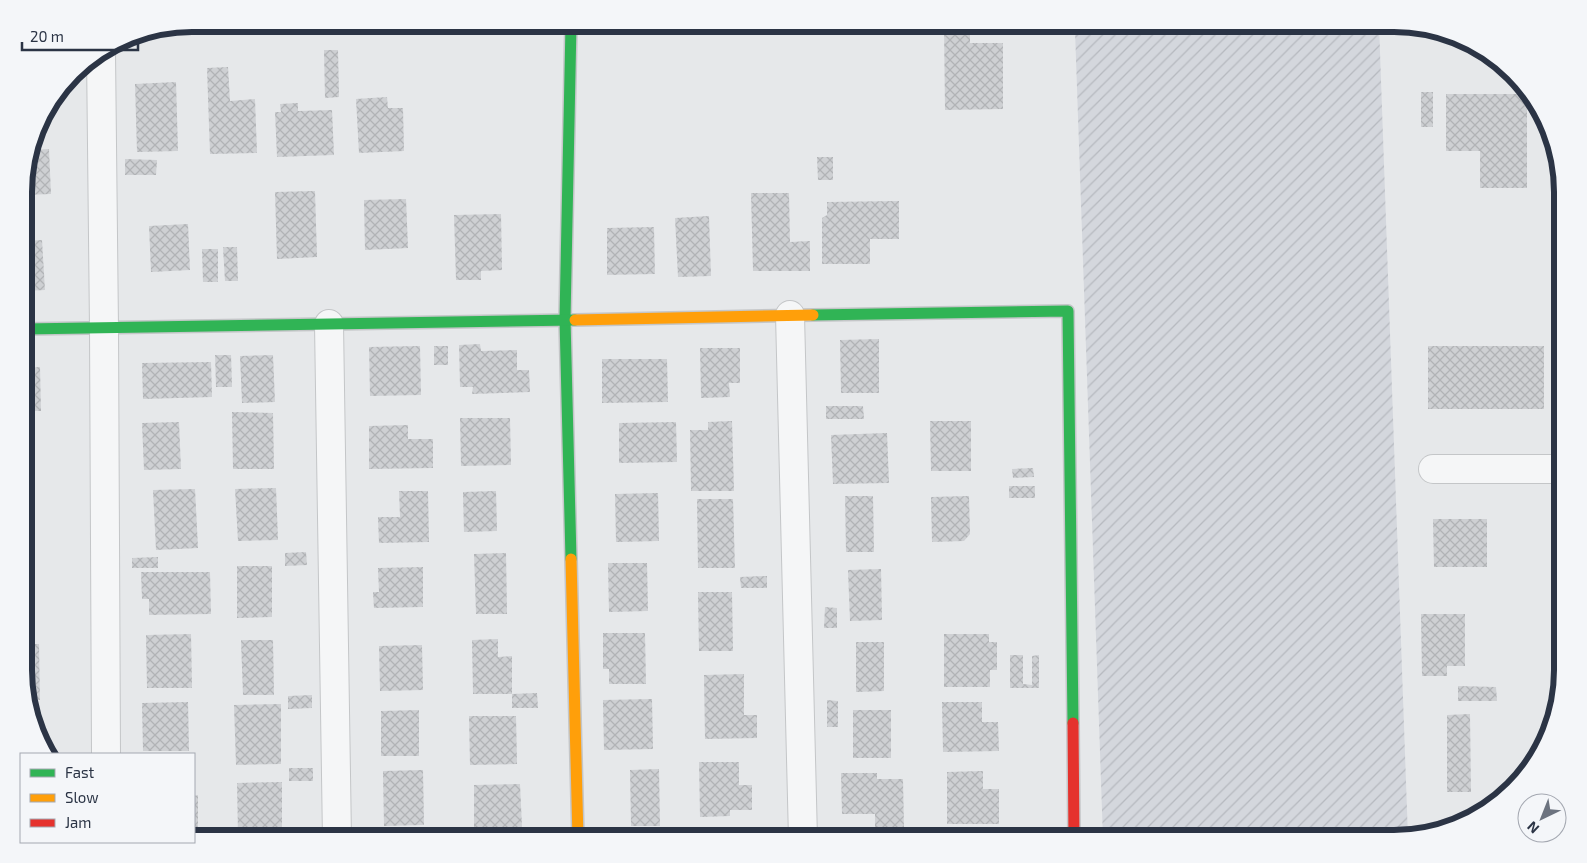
<svg xmlns="http://www.w3.org/2000/svg" width="1587" height="863" viewBox="0 0 1587 863" font-family="'Exo 2',sans-serif">
  <defs>
    <pattern id="industrial-furrows" width="10" height="10" patternUnits="userSpaceOnUse" patternTransform="scale(1.25)"><rect width="10" height="10" fill="#d4d7dd"/><path d="M-1 1l2-2M0 10L10 0M9 11l2-2" fill="none" stroke="#b6b9bf"/></pattern>
    <pattern id="building-cross-hatch" width="8" height="8" patternUnits="userSpaceOnUse" patternTransform="scale(1.25)"><rect width="8" height="8" fill="#ced0d3"/><path d="M0 0l8 8M0 8l8-8" fill="none" stroke="#b1b3b6"/></pattern>
  </defs>
  <rect width="100%" height="100%" fill="#e6e8ea"/>
  <!-- industrial -->
  <path fill="url(#industrial-furrows)" d="M1283,24H1379L1408,838L1103,839L1075,30Z"/>
  <!-- building -->
  <g fill="url(#building-cross-hatch)">
    <path d="M944,25H970V43H1003V109L945,110Z"/>
    <path d="M324,50H338L339,97L325,98Z"/>
    <path d="M228,67L230,101L255,99L257,153L210,154L207,68Z"/>
    <path d="M176,82L178,151L137,152L135,84Z"/>
    <rect x="1421" y="92" width="12" height="35"/>
    <path d="M1446,94H1527V188H1480V151H1446Z"/>
    <path d="M387,97L388,108H403L404,151L359,153L356,99Z"/>
    <path d="M298,103V111L332,110L334,155L277,157L275,112H281L280,104Z"/>
    <path d="M49,149L51,194L25,195V170L31,150Z"/>
    <path d="M817,157H833V180H818Z"/>
    <path d="M125,159L157,160L156,175H125Z"/>
    <path d="M315,191L317,257L277,259L275,192Z"/>
    <path d="M751,193H789L790,242L810,241V271H753Z"/>
    <path d="M406,199L408,248L365,250L364,200Z"/>
    <path d="M899,201V239H870V264H822V218L827,215V202Z"/>
    <path d="M501,214L502,270L481,271V280H456L454,215Z"/>
    <path d="M709,216L711,276L678,277L675,218Z"/>
    <path d="M188,224L190,270L151,272L149,226Z"/>
    <path d="M654,227L655,274L607,275V228Z"/>
    <path d="M42,240L45,290L25,291V241Z"/>
    <path d="M223,247H237L238,281H225Z"/>
    <path d="M202,249H218V282H203Z"/>
    <path d="M879,339V393H841L840,340Z"/>
    <path d="M480,344L481,351L517,350V370H529L530,392L472,394L473,387H460L459,345Z"/>
    <path d="M420,346L421,395L370,396L369,347Z"/>
    <rect x="434" y="346" width="14" height="19"/>
    <rect x="1428" y="346" width="116" height="63"/>
    <path d="M700,348H740V383H729L730,397L701,398Z"/>
    <path d="M215,355H231L232,387H216Z"/>
    <path d="M273,355L275,402L242,403L240,356Z"/>
    <path d="M1560,356H1563V395H1561Z"/>
    <path d="M602,359H667L668,402L602,403Z"/>
    <path d="M211,362L212,397L143,399L142,363Z"/>
    <path d="M40,367L41,411H25V368Z"/>
    <path d="M826,406H863L864,419H826Z"/>
    <path d="M232,412L273,413L274,469H233Z"/>
    <path d="M460,418H510L511,465L461,466Z"/>
    <path d="M732,421L734,491H691L690,430H708V422Z"/>
    <path d="M930,421H971V471H931Z"/>
    <path d="M179,422L181,469L144,470L142,423Z"/>
    <path d="M676,422L677,462L619,463V423Z"/>
    <path d="M408,425V439H433V468L369,469V426Z"/>
    <path d="M34,431V480H25V431Z"/>
    <path d="M887,433L889,483L833,484L831,435Z"/>
    <path d="M1033,468L1034,477L1013,478L1012,469Z"/>
    <rect x="1009" y="486" width="26" height="12"/>
    <path d="M276,488L278,540L238,541L235,489Z"/>
    <path d="M195,489L198,548L156,550L153,490Z"/>
    <path d="M399,491H428L429,542L379,543L378,517H400Z"/>
    <path d="M496,491L497,531L464,532L463,492Z"/>
    <path d="M658,493L659,541L616,542L615,494Z"/>
    <path d="M845,496H873L874,552H846Z"/>
    <path d="M969,496L970,534L964,541L932,542L931,497Z"/>
    <path d="M697,499H733L735,568H698Z"/>
    <rect x="25" y="508" width="5" height="48"/>
    <rect x="1552" y="511" width="11" height="39"/>
    <path d="M1433,519H1487V567H1434Z"/>
    <path d="M306,552L307,565L285,566V553Z"/>
    <path d="M506,553L507,614H476L474,554Z"/>
    <path d="M158,557V568H132V558Z"/>
    <path d="M608,563H647L648,611L609,612Z"/>
    <rect x="1556" y="565" width="7" height="12"/>
    <path d="M237,566H272V617L237,618Z"/>
    <path d="M423,567V607L374,608L373,592H379L378,568Z"/>
    <path d="M881,569L882,620L850,621L848,570Z"/>
    <path d="M141,572H210L211,614L149,615V599H142Z"/>
    <path d="M25,575H31L32,623H25Z"/>
    <path d="M767,576V588H741L740,577Z"/>
    <rect x="1557" y="583" width="6" height="15"/>
    <path d="M698,592H732L733,651H699Z"/>
    <path d="M825,607L837,608V628H824Z"/>
    <path d="M1421,614H1465V666H1447V676H1422Z"/>
    <rect x="1556" y="625" width="7" height="36"/>
    <path d="M603,633H645L646,684H609V669H603Z"/>
    <path d="M191,634L192,688H147L146,635Z"/>
    <path d="M944,634H989V642H997V670H990V687H944Z"/>
    <path d="M498,639V657L512,656V694H473L472,640Z"/>
    <path d="M241,640H273L274,695H243Z"/>
    <path d="M856,642H884V691L856,692Z"/>
    <path d="M25,644H39L40,700H28L25,693Z"/>
    <path d="M422,645L423,690L380,691L379,646Z"/>
    <path d="M1010,655H1023V684L1032,685V656L1039,655V688H1010Z"/>
    <path d="M744,674V715H757V738L705,739L704,675Z"/>
    <path d="M1458,686L1496,687L1497,701H1458Z"/>
    <path d="M537,693L538,708H512V694Z"/>
    <path d="M312,695V708L288,709V696Z"/>
    <path d="M652,699L653,749L604,750L603,700Z"/>
    <path d="M827,700L838,701V727H827Z"/>
    <path d="M188,702L189,751H143L142,703Z"/>
    <path d="M942,702H982V722H998L999,751L943,752Z"/>
    <path d="M281,704V764L236,765L234,705Z"/>
    <path d="M419,710V756H381V711Z"/>
    <rect x="853" y="710" width="38" height="48"/>
    <path d="M1470,714L1471,792H1447V715Z"/>
    <path d="M469,716H516L517,764L470,765Z"/>
    <path d="M699,762H739V785H752V810H730V816L700,817Z"/>
    <rect x="289" y="768" width="24" height="13"/>
    <path d="M659,769L660,826H631L630,770Z"/>
    <path d="M423,770L424,825L384,826L383,771Z"/>
    <path d="M983,771V789H999V824H947V772Z"/>
    <path d="M841,773H877V779H903L904,829H875V814H842Z"/>
    <path d="M282,782V834H238L237,783Z"/>
    <path d="M520,784L522,827H474V785Z"/>
    <path d="M198,795V828H194V796Z"/>
    <path d="M599,830H608L609,839H600Z"/>
    <path d="M757,831V839H702V832Z"/>
  </g>
  <g fill="none" stroke-linecap="round" stroke-linejoin="round">
    <defs>
      <g id="street">
        <path d="M101,53L104,328L106,754"/>
        <path d="M790,315L803,839"/>
        <path d="M329,324L337,839"/>
        <path d="M1433,469H1563"/>
      </g>
      <g id="fast">
        <path d="M571,24L565,319L571,559"/>
        <path d="M813,315L1068,311L1073,723"/>
        <path d="M25,329L575,320"/>
      </g>
      <g id="slow">
        <path d="M575,320L813,315"/>
        <path d="M571,559L578,839"/>
      </g>
      <path id="jam" d="M1073,723L1074,839"/>
    </defs>
    <!-- street casing -->
    <use href="#street" stroke="#c4c6c8" stroke-width="30"/>
    <!-- fast casing -->
    <use href="#fast" stroke="#c4c6c8" stroke-width="14"/>
    <!-- slow casing -->
    <use href="#slow" stroke="#c4c6c8" stroke-width="14"/>
    <!-- jam casing -->
    <use href="#jam" stroke="#c4c6c8" stroke-width="14"/>
    <!-- street -->
    <use href="#street" stroke="#f5f6f7" stroke-width="28"/>
    <!-- fast -->
    <use href="#fast" stroke="#30b455" stroke-width="11"/>
    <!-- slow -->
    <use href="#slow" stroke="#ff9f0a" stroke-width="11"/>
    <!-- jam -->
    <use href="#jam" stroke="#e5322d" stroke-width="11"/>
  </g>
  <!-- crop -->
  <path d="M0 0H1587V863H0ZM192 32H1394A160 160 0 0 1 1554 192V670A160 160 0 0 1 1394 830H192A160 160 0 0 1 32 670V192A160 160 0 0 1 192 32Z" fill="#f4f6f9" fill-rule="evenodd"/>
  <path fill="none" stroke="#2b3445" stroke-width="6" d="M192 32H1394A160 160 0 0 1 1554 192V670A160 160 0 0 1 1394 830H192A160 160 0 0 1 32 670V192A160 160 0 0 1 192 32Z"/>
  <!-- legend -->
  <rect x="20" y="753" width="175" height="90" fill="#f4f6f9" stroke="#a4a8b1"/>
  <rect x="30" y="769" width="25" height="8" fill="#30b455" stroke="#a4a8b1"/>
  <text x="65" y="778" font-size="15" fill="#2b3445">Fast</text>
  <rect x="30" y="794" width="25" height="8" fill="#ff9f0a" stroke="#a4a8b1"/>
  <text x="65" y="803" font-size="15" fill="#2b3445">Slow</text>
  <rect x="30" y="819" width="25" height="8" fill="#e5322d" stroke="#a4a8b1"/>
  <text x="65" y="828" font-size="15" fill="#2b3445">Jam</text>
  <!-- north arrow -->
  <g transform="translate(1542 818) rotate(223)"><circle r="24" fill="#f4f6f9" stroke="#a4a8b1"/>
  <path d="M0-4L9 19L0 12L-9 19Z" fill="#6c737f"/>
  <text y="-8" font-size="14" font-weight="bold" text-anchor="middle" fill="#2b3445">N</text>
  </g>
  <!-- scale -->
  <path d="M22 42v8h116v-8" fill="none" stroke="#2b3445" stroke-width="2.5"/>
  <text x="30" y="42" font-size="15" fill="#2b3445" stroke="#f4f6f9" stroke-width="4" paint-order="stroke">20 m</text>
</svg>
